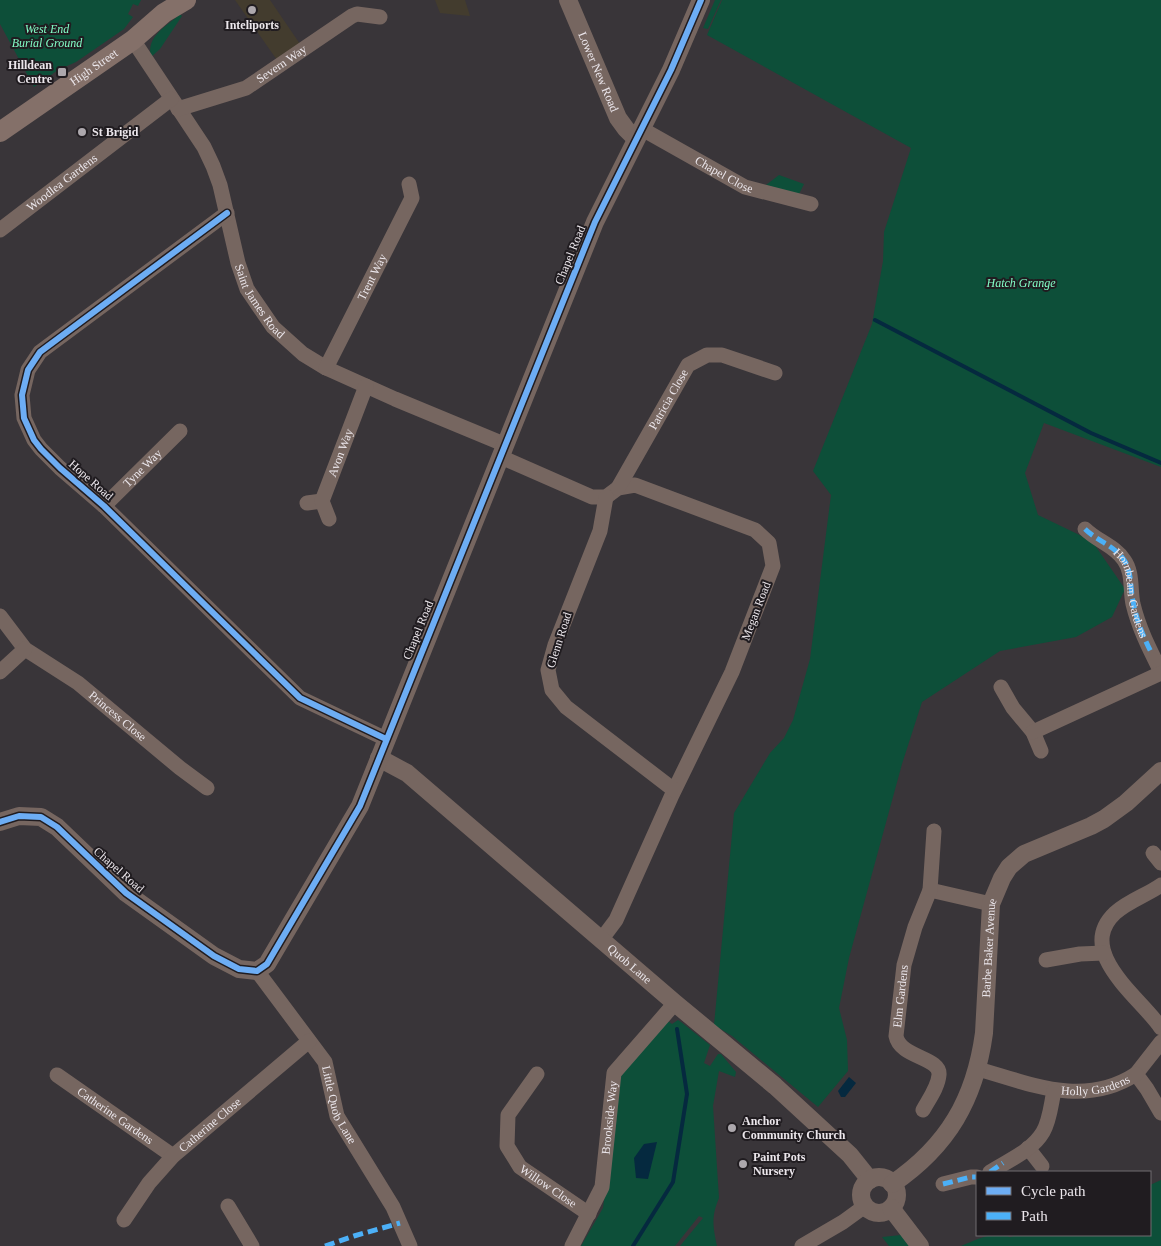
<svg xmlns="http://www.w3.org/2000/svg" width="1161" height="1246" viewBox="0 0 1161 1246" font-family="'Times New Roman',serif">
  <rect width="100%" height="100%" fill="#393539"/>
  <!-- commercial -->
  <g fill="#433c2e">
    <path d="M235,0H270L300,44L277,60Z"/>
    <path d="M435,0H465L470,16L440,13Z"/>
  </g>
  <!-- green -->
  <g fill="#0d4f39">
    <path d="M0,0H141L138,6L133,4L128,14L133,17L124,29L76,62L58,70L34,87L0,24Z"/>
    <path d="M715,0H721L708,29L703,28Z"/>
    <path d="M722,0H1161V467L1044,423L1025,473L1038,515L1092,541L1125,589L1112,617L1076,637L1000,651L922,702L902,764L849,958L839,1008L847,1040L848,1071L818,1107L732,1036L714,1025L734,813L770,753L784,738L793,720L810,659L831,495L813,471L872,324L883,261L884,232L911,148L707,35Z"/>
    <path d="M180,14L182,16L160,49L151,57C146,36 166,27 180,14Z"/>
    <path d="M779,175L804,184L799,194L766,185Z"/>
    <path d="M678,1020L681,1022L710,1045L704,1063L710,1066L718,1054H721L736,1072L735,1077L719,1071L713,1106L719,1198C711,1217 713,1226 717,1246H680L703,1218L699,1216L675,1246H581L603,1208L620,1079L623,1071L668,1021L672,1024Z"/>
    <path d="M1161,1180V1246H961C977,1240 993,1230 1010,1237L1017,1235H1150V1185Z"/>
    <path d="M901,1235L910,1246H889L882,1237Z"/>
  </g>
  <!-- water -->
  <g fill="#05293f">
    <path d="M849,1077L856,1083L845,1097H841L838,1091Z"/>
    <path d="M657,1142L648,1179L636,1178L634,1158L644,1144Z"/>
  </g>
  <g fill="none" stroke-linecap="round" stroke-linejoin="round">
    <!-- stream -->
    <g stroke="#05293f" stroke-width="4">
      <path d="M875,320L1091,433L1161,463"/>
      <path d="M633,1246L673,1182L687,1094L677,1029"/>
    </g>
    <!-- minor -->
    <g stroke="#766660" stroke-width="15">
      <path id="s1" d="M133,40L204,147L213,166L220,185L238,263L247,289L273,327L303,354L326,368L395,399L506,445"/>
      <path id="s2" d="M178,109L246,88L352,16L357,14L380,17"/>
      <path id="s3" d="M642,129L745,187L811,204"/>
      <path d="M227,213L40,352L28,370L22,395L24,418L34,440L41,449L60,468L104,506L300,698L386,739"/>
      <path id="s4" d="M0,230L171,99"/>
      <path id="s5" d="M326,368L412,198L409,184"/>
      <path d="M501,457L592,497H606L618,488L635,485L755,530L769,543L773,566L732,672L672,795L616,920L601,940"/>
      <path id="s6" d="M618,488L688,365L707,355H722L775,373"/>
      <path d="M606,497L600,531L555,645L548,670L552,690L566,707L674,790"/>
      <path d="M307,503L322,501"/>
      <path id="s7" d="M104,506L180,431"/>
      <path id="s8" d="M329,519L322,501L366,386"/>
      <path d="M1085,529C1097,541 1115,546 1124,560C1133,572 1130,590 1133,604C1139,629 1150,650 1161,672"/>
      <path id="s9" d="M0,616L25,649L78,683L180,768L207,788"/>
      <path d="M0,672L25,649"/>
      <path d="M1001,687L1013,708L1033,732L1041,751"/>
      <path d="M1033,732L1161,673"/>
      <path d="M1153,853L1161,863"/>
      <path d="M1161,885C1147,895 1128,901 1115,913C1074,952 1141,998 1161,1028"/>
      <path d="M930,890L991,904"/>
      <path d="M1046,960L1080,954L1104,953"/>
      <path id="s10" d="M257,971L325,1062L337,1116L393,1207L410,1246"/>
      <path d="M1161,1042L1136,1074L1147,1089L1161,1113"/>
      <path id="s11" d="M978,1069C1031,1084 1084,1108 1136,1074"/>
      <path id="s12" d="M537,1074L508,1115L507,1146L520,1167L589,1214"/>
      <path id="s13" d="M57,1075L173,1156"/>
      <path id="s14" d="M923,1110C929,1099 938,1087 939,1075C941,1057 900,1058 896,1036L904,965L915,927L930,890L934,831"/>
      <path d="M1028,1148L1042,1166"/>
      <path d="M990,1172C1007,1161 1032,1151 1043,1132C1050,1120 1051,1104 1054,1091"/>
      <path d="M943,1184L971,1177H977"/>
      <path d="M228,1206L252,1246"/>
      <path id="s15" d="M124,1220L149,1183L173,1156L309,1041"/>
      <path id="s16" d="M572,1246L602,1187L614,1073L675,1003"/>
      <path d="M802,1246L843,1222L865,1206"/>
    </g>
    <!-- tertiary -->
    <g stroke="#766660" stroke-width="18">
      <path id="s17" d="M568,0L618,118L626,129L636,139"/>
      <path id="s18" d="M379,758L407,773L675,1003L775,1086L850,1155L870,1180"/>
      <path d="M0,822L19,816L41,817L57,827L126,893L214,956L239,969L257,971L267,964L360,806L595,222L671,70L701,0"/>
      <circle cx="879" cy="1195" r="18"/>
      <path id="s19" d="M892,1184C948,1146 975,1099 984,1033L991,904L1002,878L1009,867L1024,854L1091,826L1104,819L1126,803L1161,771"/>
      <path d="M891,1208L920,1246"/>
    </g>
    <!-- secondary -->
    <path stroke="#847069" stroke-width="20" id="s20" d="M0,132L133,40L164,13L186,0"/>
    <!-- quiet -->
    <g stroke="#4cb0f7" stroke-width="5" stroke-dasharray="10 5" stroke-linecap="butt">
      <path id="s21" d="M1085,529C1097,541 1115,546 1124,560C1132,571 1130,588 1133,601C1136,619 1143,636 1151,652"/>
      <path d="M990,1172L1003,1163"/>
      <path d="M943,1184L971,1177H977"/>
      <path d="M325,1246L354,1236L400,1223"/>
    </g>
    <defs>
      <g id="cycleway">
        <path d="M227,213L40,352L28,370L22,395L24,418L34,440L41,449L60,468L104,506L300,698L386,739"/>
        <path d="M0,822L19,816L41,817L57,827L126,893L214,956L239,969L257,971L267,964L360,806L595,222L671,70L701,0"/>
      </g>
    </defs>
    <!-- cycleway casing -->
    <use href="#cycleway" stroke="#201c20" stroke-width="9"/>
    <!-- cycleway -->
    <use href="#cycleway" stroke="#6dadf4" stroke-width="6"/>
  </g>
  <!-- markers -->
  <g fill="#ada8ad" stroke="#201c20" stroke-width="2">
    <circle cx="252" cy="10" r="5"/>
    <rect x="57" y="67" width="10" height="10" rx="2.5"/>
    <circle cx="82" cy="132" r="5"/>
    <circle cx="732" cy="1128" r="5"/>
    <circle cx="743" cy="1164" r="5"/>
  </g>
  <g text-anchor="middle" dominant-baseline="central" stroke-width="4" stroke-linejoin="round" paint-order="stroke">
    <!-- poi labels -->
    <g font-size="12" font-weight="bold" fill="#ebe6eb" stroke="#201c20" text-anchor="start">
      <text x="252" y="25" text-anchor="middle">Inteliports</text>
      <text x="52" y="65" text-anchor="end">Hilldean<tspan x="52" dy="14">Centre</tspan></text>
      <text x="92" y="132">St Brigid</text>
      <text x="742" y="1121">Anchor<tspan x="742" dy="14">Community Church</tspan></text>
      <text x="753" y="1157">Paint Pots<tspan x="753" dy="14">Nursery</tspan></text>
    </g>
    <!-- park labels -->
    <g font-size="12" font-style="italic" fill="#82fcc6" stroke="#201c20">
      <text x="47" y="29">West End<tspan x="47" dy="14">Burial Ground</tspan></text>
      <text x="1021" y="283">Hatch Grange</text>
    </g>
    <!-- street labels -->
    <g font-size="12" fill="#ebe6eb" stroke="#201c20">
      <text stroke="none"><textPath href="#s2" startOffset="114">Severn Way</textPath></text>
      <text stroke="none"><textPath href="#s20" startOffset="114">High Street</textPath></text>
      <text stroke="none"><textPath href="#s17" startOffset="78">Lower New Road</textPath></text>
      <text stroke="none"><textPath href="#s3" startOffset="94">Chapel Close</textPath></text>
      <text stroke="none"><textPath href="#s4" startOffset="78">Woodlea Gardens</textPath></text>
      <text transform="translate(570 255) rotate(-68)">Chapel Road</text>
      <text stroke="none"><textPath href="#s5" startOffset="102">Trent Way</textPath></text>
      <text stroke="none"><textPath href="#s1" startOffset="294">Saint James Road</textPath></text>
      <text stroke="none"><textPath href="#s6" startOffset="102">Patricia Close</textPath></text>
      <text stroke="none"><textPath href="#s8" startOffset="71">Avon Way</textPath></text>
      <text stroke="none"><textPath href="#s7" startOffset="54">Tyne Way</textPath></text>
      <text transform="translate(91 480) rotate(41)">Hope Road</text>
      <text stroke="none"><textPath href="#s21" startOffset="84">Hornbeam Gardens</textPath></text>
      <text transform="translate(756 611) rotate(-69)">Megan Road</text>
      <text transform="translate(418 630) rotate(-68)">Chapel Road</text>
      <text transform="translate(559 640) rotate(-72)">Glenn Road</text>
      <text stroke="none"><textPath href="#s9" startOffset="156">Princess Close</textPath></text>
      <text transform="translate(119 870) rotate(41)">Chapel Road</text>
      <text stroke="none"><textPath href="#s19" startOffset="268">Barbe Baker Avenue</textPath></text>
      <text stroke="none"><textPath href="#s18" startOffset="325">Quob Lane</textPath></text>
      <text stroke="none"><textPath href="#s14" startOffset="140">Elm Gardens</textPath></text>
      <text stroke="none"><textPath href="#s11" startOffset="121">Holly Gardens</textPath></text>
      <text stroke="none"><textPath href="#s10" startOffset="159">Little Quob Lane</textPath></text>
      <text stroke="none"><textPath href="#s13" startOffset="71">Catherine Gardens</textPath></text>
      <text stroke="none"><textPath href="#s16" startOffset="136">Brookside Way</textPath></text>
      <text stroke="none"><textPath href="#s15" startOffset="129">Catherine Close</textPath></text>
      <text stroke="none"><textPath href="#s12" startOffset="140">Willow Close</textPath></text>
    </g>
  </g>
  <!-- legend -->
  <rect x="976" y="1171" width="175" height="65" fill="#201c20" stroke="#716d71"/>
  <rect x="986" y="1187" width="25" height="8" fill="#6dadf4" stroke="#716d71"/>
  <text x="1021" y="1196" font-size="15" fill="#ebe6eb">Cycle path</text>
  <rect x="986" y="1212" width="25" height="8" fill="#4cb0f7" stroke="#716d71"/>
  <text x="1021" y="1221" font-size="15" fill="#ebe6eb">Path</text>
</svg>
